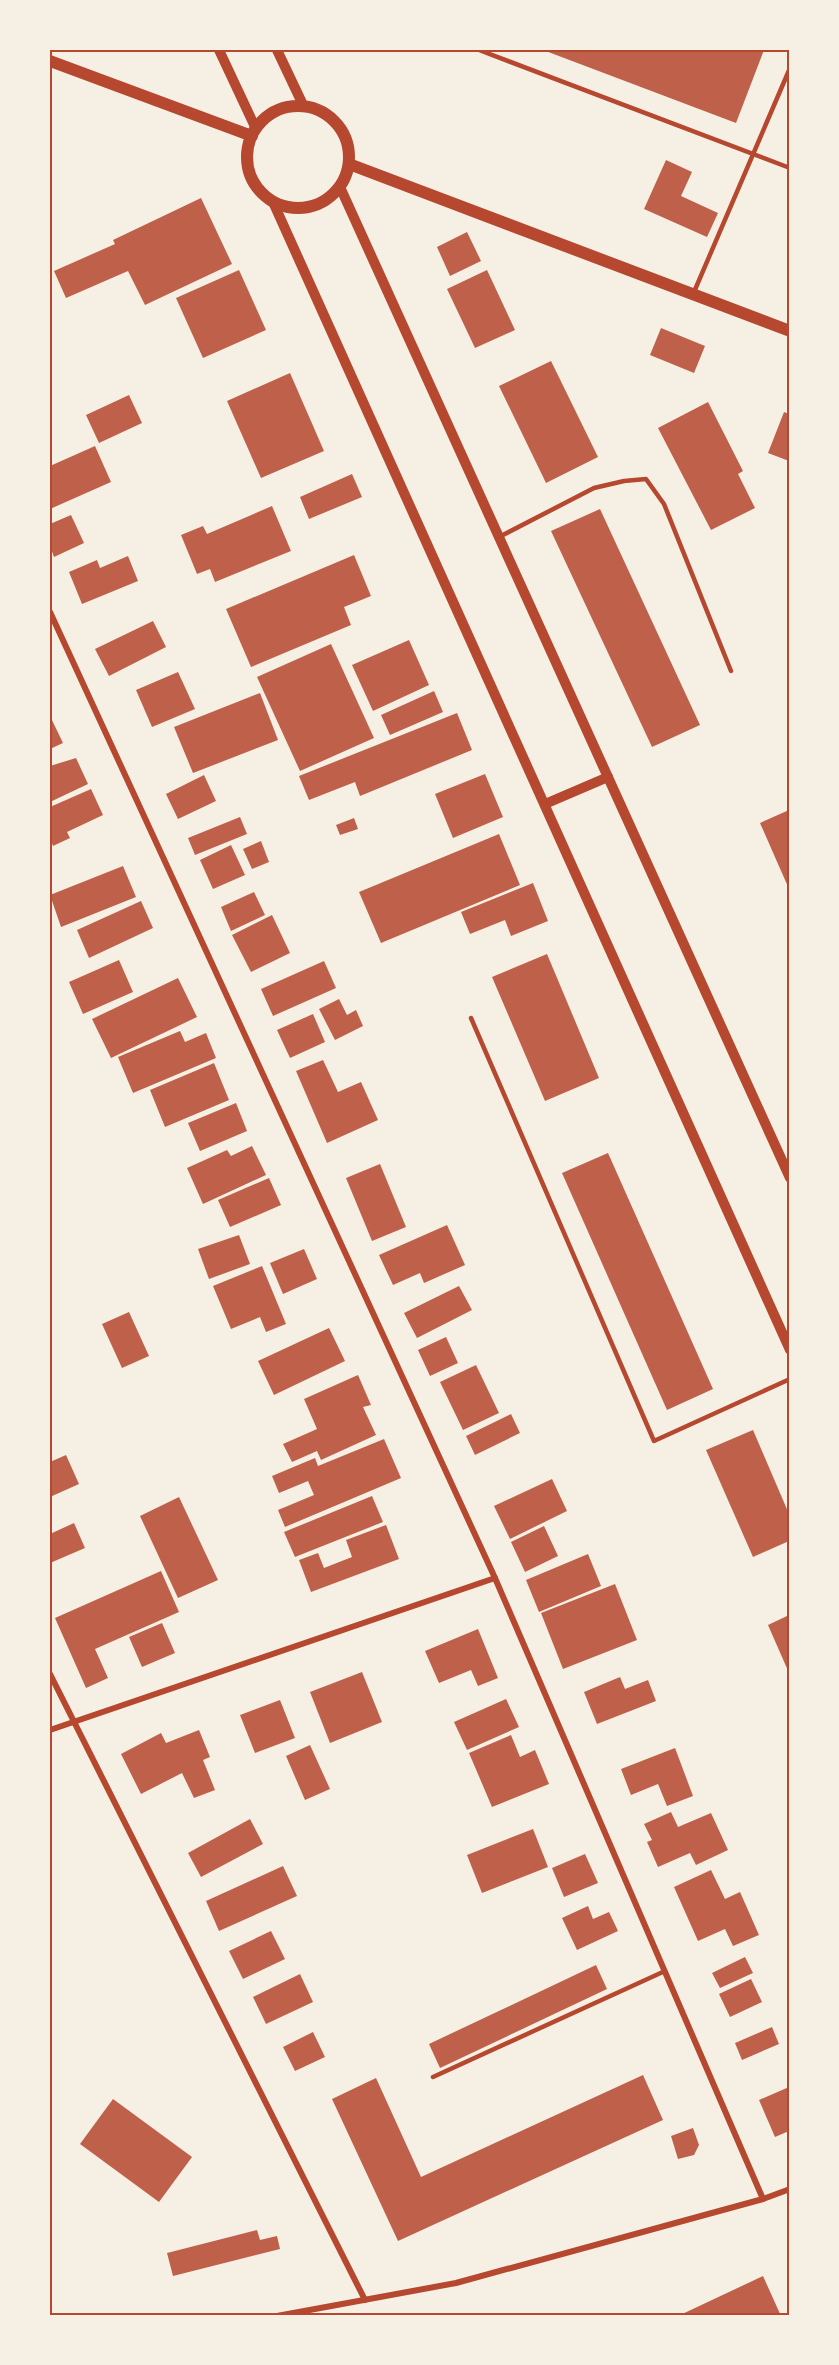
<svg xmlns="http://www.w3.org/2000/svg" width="839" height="2365" viewBox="0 0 839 2365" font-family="'Noto Sans',sans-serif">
  <rect width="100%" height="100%" fill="#f6efe4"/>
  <!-- building -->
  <g fill="#bf614a">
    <path d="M543,50H764L736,123Z"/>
    <path d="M666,160L692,172L681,196L718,213L707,237L644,209Z"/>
    <path d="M201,198L232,264L145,305L128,271L66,298L54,271L115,244L113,240Z"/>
    <path d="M467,232L481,261L450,276L437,247Z"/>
    <path d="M239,270L266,330L203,358L176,298Z"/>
    <path d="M487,270L515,330L475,348L447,289Z"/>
    <path d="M661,328L705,346L694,373L650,355Z"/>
    <path d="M551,361L598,457L546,483L499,386Z"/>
    <path d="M290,373L324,451L261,478L227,401Z"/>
    <path d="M129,395L142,423L99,443L86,415Z"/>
    <path d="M708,402L743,471L738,474L755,508L711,530L658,428Z"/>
    <path d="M784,412L789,414V461L768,453Z"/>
    <path d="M95,446L111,482L50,509V466Z"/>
    <path d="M352,474L362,497L309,519L300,497Z"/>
    <path d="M272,506L291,551L215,582L210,569L197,574L181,535L203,526L207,534Z"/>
    <path d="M600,509L700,725L652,747L551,531Z"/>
    <path d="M71,515L84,543L54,557L50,546V524Z"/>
    <path d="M354,555L371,596L344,607L351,625L251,667L226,609Z"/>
    <path d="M128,556L138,581L82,604L69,572L97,560L100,568Z"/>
    <path d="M153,621L166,647L109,676L95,649Z"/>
    <path d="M409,640L429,685L373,711L352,665Z"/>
    <path d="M331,644L374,738L300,771L257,677Z"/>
    <path d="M178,672L195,709L152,727L136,690Z"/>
    <path d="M434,691L443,712L390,735L381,715Z"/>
    <path d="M260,693L278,740L193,773L174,727Z"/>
    <path d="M457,713L472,750L360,796L355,782L309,800L299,776Z"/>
    <path d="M51,718L63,743L50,749V719Z"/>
    <path d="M76,758L88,784L50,802V766Z"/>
    <path d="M485,774L503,817L453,838L435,794Z"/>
    <path d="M204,775L216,801L178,819L166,794Z"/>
    <path d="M91,789L103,815L67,832L70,838L53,846L50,837V807Z"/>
    <path d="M789,810V889L760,823Z"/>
    <path d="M240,817L247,834L195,855L188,838Z"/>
    <path d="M354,818L358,829L340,835L336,825Z"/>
    <path d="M499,834L520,885L381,943L359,892Z"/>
    <path d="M261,841L269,862L252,869L243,849Z"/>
    <path d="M231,845L245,875L213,889L200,860Z"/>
    <path d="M123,866L136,897L61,927L50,895Z"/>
    <path d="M533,883L548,921L511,936L505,920L470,934L461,912Z"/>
    <path d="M254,892L265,915L231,931L221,907Z"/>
    <path d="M141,901L153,928L89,958L77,930Z"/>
    <path d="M272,915L290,953L251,972L232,935Z"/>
    <path d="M547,954L599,1078L545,1101L492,977Z"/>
    <path d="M119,960L133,992L83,1014L69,982Z"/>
    <path d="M324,961L336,988L273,1016L261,989Z"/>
    <path d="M178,978L197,1017L111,1058L92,1019Z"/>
    <path d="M339,999L347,1015L356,1010L363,1026L335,1040L319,1009Z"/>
    <path d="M313,1014L325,1042L290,1058L277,1030Z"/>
    <path d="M180,1031L185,1042L206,1033L216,1058L133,1093L118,1057Z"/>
    <path d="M323,1060L338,1092L361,1082L378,1120L327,1143L296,1071Z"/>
    <path d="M214,1063L229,1100L165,1127L150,1090Z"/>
    <path d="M236,1103L247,1131L200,1151L188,1123Z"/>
    <path d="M252,1146L266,1175L203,1204L187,1168L227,1150L231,1156Z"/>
    <path d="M608,1153L713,1389L667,1410L562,1173Z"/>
    <path d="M380,1164L406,1227L372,1241L346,1178Z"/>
    <path d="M269,1178L281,1205L230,1227L218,1200Z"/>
    <path d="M447,1225L465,1265L424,1283L420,1273L393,1285L379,1255Z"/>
    <path d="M239,1235L250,1264L209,1279L198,1249Z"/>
    <path d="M304,1249L317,1279L283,1294L270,1263Z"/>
    <path d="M262,1266L286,1324L266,1332L260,1317L231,1329L213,1286Z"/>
    <path d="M459,1286L472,1310L417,1338L404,1313Z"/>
    <path d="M129,1312L149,1356L122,1368L102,1324Z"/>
    <path d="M329,1328L345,1361L274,1395L258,1361Z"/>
    <path d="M446,1337L458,1363L430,1376L418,1350Z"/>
    <path d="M476,1365L499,1413L463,1430L440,1382Z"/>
    <path d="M358,1375L371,1405L363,1407L376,1435L321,1460L317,1451L292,1462L283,1444L317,1429L304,1399Z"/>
    <path d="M511,1414L520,1433L475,1455L466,1436Z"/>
    <path d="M753,1430L789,1514V1541L753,1557L706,1450Z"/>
    <path d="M384,1439L401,1478L285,1527L278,1510L314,1495L308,1481L279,1493L272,1476L315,1458L318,1466Z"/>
    <path d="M66,1455L79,1484L50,1497V1462Z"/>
    <path d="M552,1479L567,1511L510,1539L494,1506Z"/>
    <path d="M372,1496L383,1522L295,1557L284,1532Z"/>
    <path d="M179,1497L218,1580L178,1598L140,1516Z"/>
    <path d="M74,1523L85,1548L50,1563V1534Z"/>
    <path d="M386,1525L399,1559L311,1592L299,1560L318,1553L324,1568L352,1557L346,1540Z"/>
    <path d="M544,1526L558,1556L525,1572L511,1542Z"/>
    <path d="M588,1554L601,1586L539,1612L526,1580Z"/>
    <path d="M161,1571L179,1612L95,1649L108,1678L86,1688L55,1618Z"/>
    <path d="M615,1584L637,1640L563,1669L541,1613Z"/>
    <path d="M789,1615V1673L768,1625Z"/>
    <path d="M162,1623L175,1653L142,1667L129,1637Z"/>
    <path d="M478,1629L498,1678L478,1686L471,1670L439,1683L425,1651Z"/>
    <path d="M362,1672L382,1722L330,1743L310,1692Z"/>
    <path d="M620,1677L625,1689L648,1680L656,1701L597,1724L584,1692Z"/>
    <path d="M506,1699L519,1727L467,1750L454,1722Z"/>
    <path d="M280,1700L295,1738L255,1753L240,1715Z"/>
    <path d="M199,1730L210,1757L203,1760L215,1790L194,1798L182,1773L141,1794L121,1754L161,1733L166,1743Z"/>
    <path d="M511,1735L520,1757L535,1750L549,1784L492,1807L469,1753Z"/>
    <path d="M310,1745L330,1789L305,1800L286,1756Z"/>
    <path d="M675,1748L693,1796L667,1806L658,1784L631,1795L621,1769Z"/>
    <path d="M671,1812L678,1827L711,1813L728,1850L696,1865L690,1853L658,1867L647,1842L652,1840L644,1824Z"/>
    <path d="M250,1819L263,1844L201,1877L188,1853Z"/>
    <path d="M533,1829L548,1867L482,1893L467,1855Z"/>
    <path d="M585,1854L598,1883L564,1897L552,1868Z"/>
    <path d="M283,1866L297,1896L219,1931L206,1901Z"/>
    <path d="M711,1870L725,1899L740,1892L759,1935L733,1946L725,1929L698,1941L674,1887Z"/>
    <path d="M588,1906L593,1919L609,1912L618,1931L577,1950L562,1918Z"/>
    <path d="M271,1931L285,1959L243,1979L229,1951Z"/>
    <path d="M745,1957L753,1973L720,1988L712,1973Z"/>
    <path d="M596,1965L607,1989L440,2068L429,2044Z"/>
    <path d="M300,1974L313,2002L266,2024L253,1997Z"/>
    <path d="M751,1979L762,2002L730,2017L719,1994Z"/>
    <path d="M772,2027L779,2044L742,2060L735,2043Z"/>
    <path d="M313,2032L325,2057L295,2071L283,2047Z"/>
    <path d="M643,2075L663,2120L398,2241L332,2099L376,2078L421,2177Z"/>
    <path d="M789,2087V2131L775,2137L759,2100Z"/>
    <path d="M113,2099L192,2157L159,2202L80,2144Z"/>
    <path d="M693,2128L699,2145L694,2155L678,2159L671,2136Z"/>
    <path d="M257,2230L260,2240L277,2236L280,2249L173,2276L167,2253Z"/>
    <path d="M763,2276L781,2316H678Z"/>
  </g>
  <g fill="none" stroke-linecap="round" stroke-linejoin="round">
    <!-- service -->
    <g stroke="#b5482f" stroke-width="4.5">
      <path d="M479,50L790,168"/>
      <path d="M694,292L790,68"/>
      <path d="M501,536L594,488L624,481L646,479L664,504L731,671"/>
      <path d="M471,1018L654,1441L790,1379"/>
      <path d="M433,2077L665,1971"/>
    </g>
    <!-- minor -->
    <g stroke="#b5482f" stroke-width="6">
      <path d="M50,612L495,1578L763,2199"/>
      <path d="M50,1674L365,2300"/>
      <path d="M50,1730L495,1578"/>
      <path d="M277,2316L456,2283L763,2199L790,2189"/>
    </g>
    <!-- tertiary -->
    <g stroke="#b5482f" stroke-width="10">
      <path d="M219,50L256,129"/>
      <path d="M277,50L304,107"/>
      <path d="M340,187L790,1178"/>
      <path d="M273,202L790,1350"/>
      <path d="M545,804L608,777"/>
    </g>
    <!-- secondary -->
    <g stroke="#b5482f" stroke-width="12">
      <path d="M50,61L252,136"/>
      <circle cx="298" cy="157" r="51"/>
      <path d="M349,164L790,331"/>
    </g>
  </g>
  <!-- border -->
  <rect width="839" height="2365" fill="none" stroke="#f6efe4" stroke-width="102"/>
  <rect x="51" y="51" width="737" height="2263" fill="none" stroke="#b5482f" stroke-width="2"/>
</svg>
